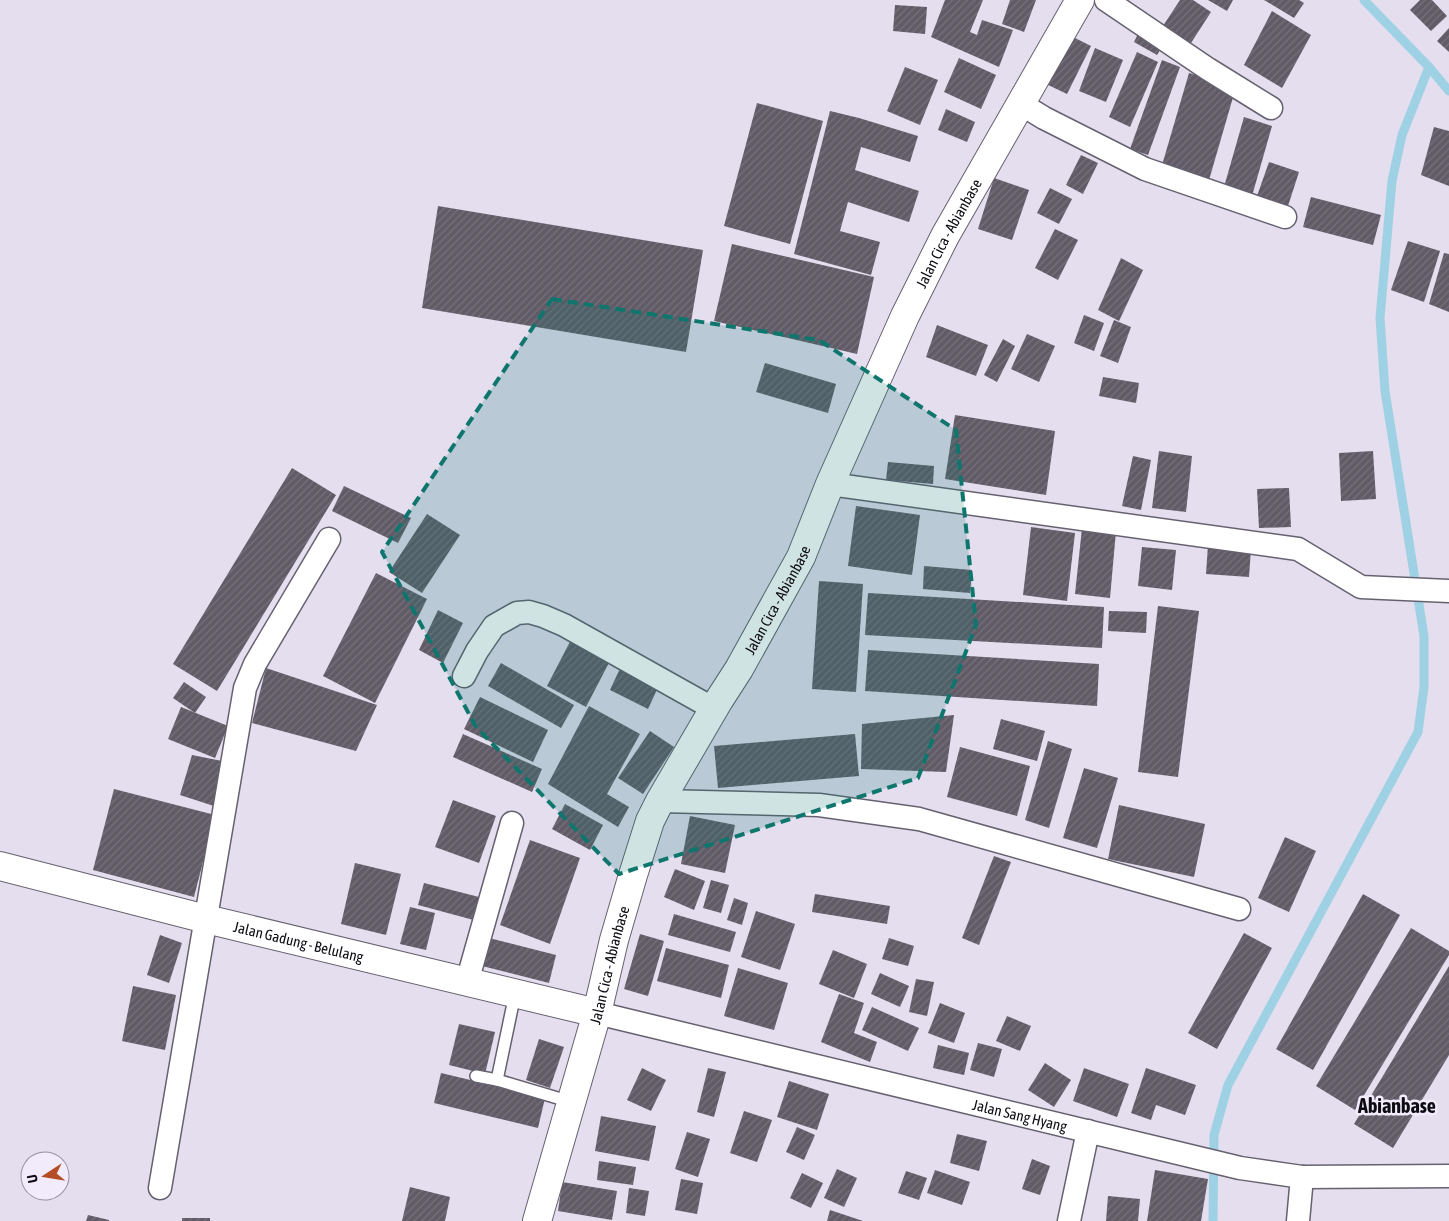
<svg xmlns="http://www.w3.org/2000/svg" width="1449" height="1221" viewBox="0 0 1449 1221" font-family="'Asap Condensed',sans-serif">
  <defs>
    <pattern id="building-hatch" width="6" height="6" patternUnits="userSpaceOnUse" patternTransform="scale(1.25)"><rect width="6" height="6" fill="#615a67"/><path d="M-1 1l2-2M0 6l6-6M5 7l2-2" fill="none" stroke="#76717b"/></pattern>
  </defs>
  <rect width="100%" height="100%" fill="#e4deef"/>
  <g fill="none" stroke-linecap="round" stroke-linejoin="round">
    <!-- stream -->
    <g stroke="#9ed1e4" stroke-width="9">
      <path d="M1364,0L1429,67L1449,91"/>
      <path d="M1213,1221L1214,1135L1228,1085L1418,732L1424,687V636L1385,391L1380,318L1392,181L1402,135L1429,67"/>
    </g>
  </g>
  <!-- building -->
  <g fill="url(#building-hatch)">
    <path d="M945,0H983L970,32L977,35L982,20L1013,30L999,67L931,37Z"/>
    <path d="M1010,0H1036L1024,32L1002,24Z"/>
    <path d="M1180,0H1193L1211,12L1191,43L1163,26Z"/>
    <path d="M1208,0H1233L1227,11Z"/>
    <path d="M1264,0H1299L1304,3L1294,18Z"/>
    <path d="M1420,0H1432L1447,16L1431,31L1410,10Z"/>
    <path d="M895,5L927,7L925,34L893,31Z"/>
    <path d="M1272,11L1311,35L1282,88L1244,65Z"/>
    <path d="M1141,28L1165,42L1157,55L1134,42Z"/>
    <path d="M1449,28V52L1437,41Z"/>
    <path d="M1067,34L1091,46L1067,94L1042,82Z"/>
    <path d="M1095,48L1123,60L1106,102L1079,91Z"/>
    <path d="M1137,52L1158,62L1130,127L1109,117Z"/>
    <path d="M959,58L996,75L981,109L944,92Z"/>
    <path d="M1162,60L1180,67L1148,155L1130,149Z"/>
    <path d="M905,67L938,80L920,125L887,111Z"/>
    <path d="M1189,73L1236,87L1207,187L1160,172Z"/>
    <path d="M757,103L823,121L790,244L724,226Z"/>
    <path d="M946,109L975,122L967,142L938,130Z"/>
    <path d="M830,111L859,118L918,136L910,162L861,147L855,170L919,191L909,222L848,202L840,231L880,242L871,275L794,254Z"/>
    <path d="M1244,117L1272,126L1252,196L1224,187Z"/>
    <path d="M1434,127L1449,131V186L1421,175Z"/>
    <path d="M1081,155L1098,163L1083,194L1066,185Z"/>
    <path d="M1269,162L1299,172L1288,206L1257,196Z"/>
    <path d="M994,178L1029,190L1012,240L978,229Z"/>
    <path d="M1050,188L1072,199L1059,224L1037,213Z"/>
    <path d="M1311,197L1381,215L1373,245L1303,227Z"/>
    <path d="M438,206L703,250L686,352L422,308Z"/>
    <path d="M1055,229L1078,240L1058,280L1035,268Z"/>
    <path d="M1408,241L1440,251L1424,302L1391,290Z"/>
    <path d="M732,244L874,277L857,354L714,321Z"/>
    <path d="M1444,253L1449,254V312L1429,304Z"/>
    <path d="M1121,258L1143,270L1119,321L1098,310Z"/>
    <path d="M1084,315L1104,323L1094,351L1074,343Z"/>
    <path d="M1114,320L1131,327L1118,363L1100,356Z"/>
    <path d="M937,325L988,345L976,376L926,357Z"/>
    <path d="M1027,334L1055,346L1039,382L1011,369Z"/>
    <path d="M1003,339L1015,346L997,382L984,375Z"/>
    <path d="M765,363L836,384L828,413L756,392Z"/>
    <path d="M1103,377L1139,383L1136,403L1099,396Z"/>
    <path d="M955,415L1055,431L1046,495L945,479Z"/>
    <path d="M1159,451L1192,456L1186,512L1152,508Z"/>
    <path d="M1373,451L1376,499L1341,501L1339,453Z"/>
    <path d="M1133,456L1151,460L1141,510L1122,506Z"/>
    <path d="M888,462L934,466L933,484L886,480Z"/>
    <path d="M292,468L336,495L217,691L173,664Z"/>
    <path d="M344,486L411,518L398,543L332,511Z"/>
    <path d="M1289,488L1291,527L1259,528L1257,489Z"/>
    <path d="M856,506L920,515L912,575L848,566Z"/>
    <path d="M427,514L460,535L422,593L389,572Z"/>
    <path d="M1031,527L1075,533L1067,601L1023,595Z"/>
    <path d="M1082,528L1116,531L1110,598L1075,594Z"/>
    <path d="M1208,545L1251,549L1249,577L1206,574Z"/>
    <path d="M1142,547L1176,550L1172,590L1138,586Z"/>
    <path d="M924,566L972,570L970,593L923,589Z"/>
    <path d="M376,573L427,599L375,703L323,676Z"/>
    <path d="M819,581L863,584L856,692L812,689Z"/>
    <path d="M868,593L1104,607L1102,648L865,635Z"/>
    <path d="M1158,606L1199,611L1178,777L1138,772Z"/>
    <path d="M438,610L463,623L443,663L419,650Z"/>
    <path d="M1109,611L1147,612L1146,633L1108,631Z"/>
    <path d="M574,634L613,655L586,707L547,686Z"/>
    <path d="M868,650L1099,664L1097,706L865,691Z"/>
    <path d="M623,662L661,681L648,709L610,690Z"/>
    <path d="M501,663L574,705L561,728L488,686Z"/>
    <path d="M266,668L377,705L356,751L252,723Z"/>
    <path d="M184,682L206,697L195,713L173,698Z"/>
    <path d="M480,697L548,730L533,762L464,729Z"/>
    <path d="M589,706L640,734L607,794L629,807L618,827L548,784Z"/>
    <path d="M181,707L228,726L215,758L168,739Z"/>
    <path d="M954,715L946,772L861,769L862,724Z"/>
    <path d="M1001,719L1045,731L1037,761L993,749Z"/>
    <path d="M650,731L674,747L643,794L618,778Z"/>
    <path d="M463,734L542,769L532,792L453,757Z"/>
    <path d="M855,734L859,776L718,788L714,746Z"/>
    <path d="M1048,741L1072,749L1049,828L1025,820Z"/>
    <path d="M960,747L1030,766L1017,816L947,797Z"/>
    <path d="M192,755L232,763L217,807L180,795Z"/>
    <path d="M1084,768L1118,778L1097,848L1063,838Z"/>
    <path d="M114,789L215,815L194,897L93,870Z"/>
    <path d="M453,800L496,816L479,863L435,847Z"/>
    <path d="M565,804L603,825L590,850L552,829Z"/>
    <path d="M1119,805L1205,824L1194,877L1108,859Z"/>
    <path d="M690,816L735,825L725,873L681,864Z"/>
    <path d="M1285,837L1316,851L1289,912L1258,898Z"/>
    <path d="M530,840L580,858L550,944L500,925Z"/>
    <path d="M994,856L1011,862L979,945L962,938Z"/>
    <path d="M355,863L401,874L386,935L341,924Z"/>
    <path d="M675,869L705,881L694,910L664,897Z"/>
    <path d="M711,880L729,885L721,913L703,908Z"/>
    <path d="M424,883L487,899L481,922L418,905Z"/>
    <path d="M815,894L890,906L887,924L812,912Z"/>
    <path d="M1363,894L1400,915L1313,1070L1276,1049Z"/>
    <path d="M734,898L748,903L742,925L727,920Z"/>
    <path d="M410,907L435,913L426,950L400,944Z"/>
    <path d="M756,911L795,924L780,970L741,957Z"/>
    <path d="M674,914L736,932L730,952L668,935Z"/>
    <path d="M1411,928L1449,951V955L1355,1110L1316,1086Z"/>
    <path d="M1244,933L1272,948L1217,1049L1188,1033Z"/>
    <path d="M640,934L664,941L648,996L624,989Z"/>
    <path d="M160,935L182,943L169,983L147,975Z"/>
    <path d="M485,937L556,955L549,983L478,965Z"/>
    <path d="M889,938L914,946L908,966L882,959Z"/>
    <path d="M666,948L729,965L721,998L657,981Z"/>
    <path d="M833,950L867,964L854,998L819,984Z"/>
    <path d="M1449,966V1055L1393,1148L1354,1124Z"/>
    <path d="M738,968L788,983L774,1030L724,1016Z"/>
    <path d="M880,973L909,986L900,1007L871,994Z"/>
    <path d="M916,979L934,982L927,1016L909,1012Z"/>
    <path d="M133,986L176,995L165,1050L122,1041Z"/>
    <path d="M839,994L864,1003L854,1033L877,1042L870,1062L821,1042Z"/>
    <path d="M940,1003L965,1013L954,1043L928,1033Z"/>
    <path d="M872,1007L919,1028L908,1051L862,1030Z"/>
    <path d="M1007,1016L1031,1026L1020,1051L996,1041Z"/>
    <path d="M459,1024L495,1032L485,1074L449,1065Z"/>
    <path d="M539,1039L564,1047L550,1088L526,1080Z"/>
    <path d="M978,1043L1002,1049L994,1077L970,1070Z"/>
    <path d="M938,1045L969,1053L964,1075L933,1068Z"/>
    <path d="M1045,1063L1071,1080L1054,1107L1028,1090Z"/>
    <path d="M642,1068L666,1080L651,1111L627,1100Z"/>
    <path d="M708,1068L726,1072L714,1117L697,1112Z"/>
    <path d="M1084,1068L1129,1084L1117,1117L1073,1101Z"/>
    <path d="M1146,1068L1196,1085L1185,1115L1156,1105L1151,1120L1131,1113Z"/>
    <path d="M441,1073L545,1098L538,1128L434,1103Z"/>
    <path d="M789,1081L829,1094L817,1130L777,1117Z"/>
    <path d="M744,1111L772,1120L757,1162L730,1153Z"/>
    <path d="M601,1116L656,1126L649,1161L595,1151Z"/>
    <path d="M797,1127L815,1135L804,1160L786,1152Z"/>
    <path d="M687,1132L710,1139L698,1177L675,1169Z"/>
    <path d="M957,1134L987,1141L979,1171L950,1163Z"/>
    <path d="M1032,1159L1050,1166L1040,1195L1022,1189Z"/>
    <path d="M599,1161L636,1167L633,1185L597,1180Z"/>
    <path d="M837,1169L857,1178L844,1207L824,1198Z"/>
    <path d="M935,1170L970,1182L962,1205L927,1193Z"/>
    <path d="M1155,1170L1208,1179L1201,1221H1147Z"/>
    <path d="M906,1171L927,1178L919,1200L898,1193Z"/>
    <path d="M802,1173L823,1183L811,1208L790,1198Z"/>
    <path d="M681,1179L703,1183L697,1214L675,1210Z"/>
    <path d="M562,1182L617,1191L612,1220L558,1211Z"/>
    <path d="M410,1187L450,1197L445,1221H402Z"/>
    <path d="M629,1188L649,1191L645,1216L626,1213Z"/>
    <path d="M1108,1196L1140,1199L1138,1221H1106Z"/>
    <path d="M830,1210L863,1221H827Z"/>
    <path d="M88,1215L109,1220V1221H86Z"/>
    <rect x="182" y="1218" width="28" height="3"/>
  </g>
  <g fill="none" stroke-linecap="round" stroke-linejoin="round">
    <defs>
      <g id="service">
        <path d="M476,1076L497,1080L515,994"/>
        <path d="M497,1080L571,1102"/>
      </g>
      <g id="minor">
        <path d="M1106,0L1208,69L1271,108"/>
        <path d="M1021,104L1044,118L1145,169L1285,217"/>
        <path d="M830,484L1298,549L1361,587L1449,591"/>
        <path d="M464,676L477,651L494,626L517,613L529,612L543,616L564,625L714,709"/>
        <path d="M660,801L819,805L919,819L1239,909"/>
        <path d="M467,982L512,823"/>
        <path id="s1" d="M597,1013L1240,1168L1302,1177L1449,1176"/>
        <path d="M160,1188L245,688L255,664L329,539"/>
        <path d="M1069,1221L1088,1131"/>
        <path d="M1298,1221L1302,1177"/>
      </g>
      <g id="tertiary">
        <path id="s2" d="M0,866L206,919L597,1013"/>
        <path id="s3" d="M537,1221L597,1013L614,940L633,875L650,821L660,801L719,700L739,669L801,557L830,484L905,316L945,236L1080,0"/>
      </g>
    </defs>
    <!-- service casing -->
    <use href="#service" stroke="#66616f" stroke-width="14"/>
    <!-- minor casing -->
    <use href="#minor" stroke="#66616f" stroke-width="25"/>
    <!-- tertiary casing -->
    <use href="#tertiary" stroke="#66616f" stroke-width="30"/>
    <!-- service -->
    <use href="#service" stroke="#fff" stroke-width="11"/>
    <!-- minor -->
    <use href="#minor" stroke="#fff" stroke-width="22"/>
    <!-- tertiary -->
    <use href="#tertiary" stroke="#fff" stroke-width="28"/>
  </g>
  <!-- marked area -->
  <path fill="#0f766e" fill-opacity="0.2" stroke="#0f766e" stroke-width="4" stroke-dasharray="10 6" stroke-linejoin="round" d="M552,299L819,340L956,430L976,625L918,778L619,874L476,727L382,552Z"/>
  <g text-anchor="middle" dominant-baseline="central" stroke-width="5" stroke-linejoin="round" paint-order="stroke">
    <!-- street labels -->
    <g font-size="15" fill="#0e0c12" stroke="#f1ebfc">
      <text stroke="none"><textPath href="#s3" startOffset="1076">Jalan Cica - Abianbase</textPath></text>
      <text stroke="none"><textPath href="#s3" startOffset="671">Jalan Cica - Abianbase</textPath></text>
      <text stroke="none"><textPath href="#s2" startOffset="308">Jalan Gadung - Belulang</textPath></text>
      <text stroke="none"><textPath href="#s3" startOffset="266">Jalan Cica - Abianbase</textPath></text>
      <text stroke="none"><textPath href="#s1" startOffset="435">Jalan Sang Hyang</textPath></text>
    </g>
    <!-- district labels -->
    <g font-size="20" font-weight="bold" fill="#0e0c12" stroke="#f1ebfc">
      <text x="1397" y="1105">Abianbase</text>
    </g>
  </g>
  <!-- north arrow -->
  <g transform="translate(45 1176) rotate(258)"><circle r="24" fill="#f1ebfc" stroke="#96929e"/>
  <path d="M0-4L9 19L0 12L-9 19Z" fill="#b44d25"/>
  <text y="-8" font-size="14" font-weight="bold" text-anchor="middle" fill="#0e0c12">U</text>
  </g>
</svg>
